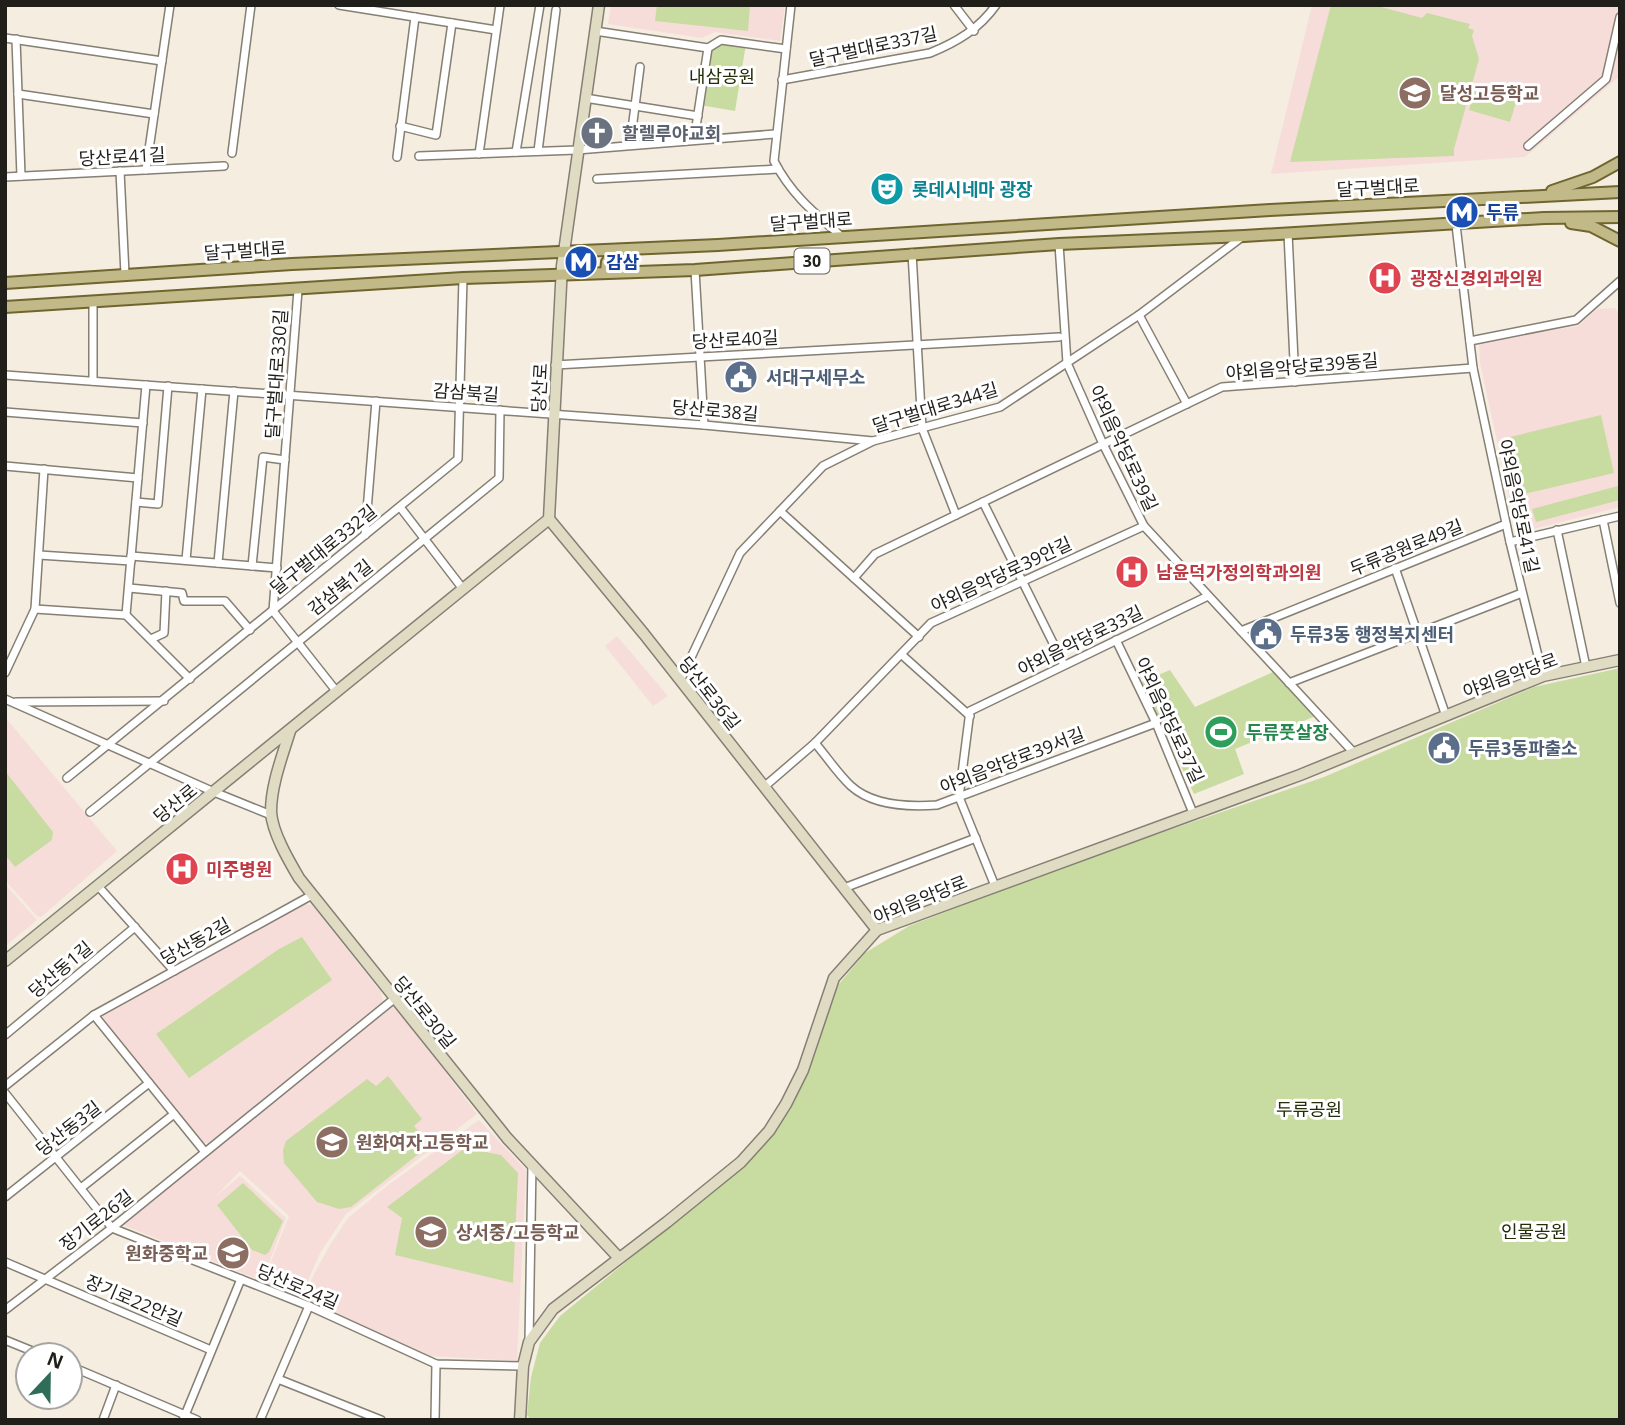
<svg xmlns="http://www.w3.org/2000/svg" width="1625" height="1425" viewBox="0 0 1625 1425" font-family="'Open Sans','Noto Sans KR',sans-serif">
  <rect width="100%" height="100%" fill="#f4ede0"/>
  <!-- education -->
  <g fill="#f7ddda">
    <path d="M611,5H785L780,41L715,32L702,38L608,24Z"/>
    <path d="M1312,5H1620V76L1525,157L1271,174Z"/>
    <path d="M1615,308L1620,315V507L1517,533L1480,363L1479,343L1578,326L1597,309Z"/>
    <path d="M617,636L668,696L653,706L605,646Z"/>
    <path d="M5,717L117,851L41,917L37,916L5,880Z"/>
    <path d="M5,884L37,920L5,946Z"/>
    <path d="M303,904L312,905L381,992L383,1001L210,1144L203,1142L99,1016Z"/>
    <path d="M392,1002L477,1114L346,1214L320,1253L301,1297L263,1282L289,1216L240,1171L216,1196L240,1176L286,1218L262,1281L123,1225Z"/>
    <path d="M479,1120L526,1170L517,1361L431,1356L305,1301L304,1297L314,1274L330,1245L348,1218L388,1185Z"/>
  </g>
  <!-- green -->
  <g fill="#c8dba1">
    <path d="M657,5H750L748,31L655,21Z"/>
    <path d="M1331,5H1374L1422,18L1427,13L1470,24L1468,28L1474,30L1472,36L1479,59L1454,149V156L1290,162Z"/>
    <path d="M721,40L746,44L735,111L700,105L708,48Z"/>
    <path d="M1475,87L1517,99L1510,122L1469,110Z"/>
    <path d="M1601,415L1614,473L1524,494L1510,437Z"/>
    <path d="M1618,486L1620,500L1536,522L1532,509Z"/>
    <path d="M1620,668V1420H531L527,1415L531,1377L540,1343L560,1316L742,1167L772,1135L790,1110L808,1072L822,1021L839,984L865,953L909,926L1076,862L1324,777L1534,687Z"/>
    <path d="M1170,670L1195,707L1273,672L1318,715L1235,749L1244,774L1194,794L1142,682Z"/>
    <path d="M5,771L53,832L52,840L15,867L5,855Z"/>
    <path d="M302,937L332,980L189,1078L156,1034L279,949Z"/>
    <path d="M388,1076L422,1119L414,1126L430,1145L351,1207L339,1209L317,1202L284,1163L283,1150L286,1141L367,1079L376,1086Z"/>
    <path d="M465,1148L501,1155L518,1173L513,1283L395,1255L402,1218L387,1207Z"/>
    <path d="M243,1183L283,1221L269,1252L265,1255L252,1250L217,1205Z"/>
  </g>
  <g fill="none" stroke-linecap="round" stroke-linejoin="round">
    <defs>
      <g id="street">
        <path d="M339,5L496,30"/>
        <path d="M791,5L774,161C791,194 813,212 841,236"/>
        <path d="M954,5L974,31"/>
        <path d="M595,31L708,48L721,40L786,49"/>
        <path d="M5,38L162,61"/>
        <path d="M16,39L21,176"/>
        <path d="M782,80L930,53C957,42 979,29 996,5"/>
        <path d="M18,94L154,114"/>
        <path d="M585,98L698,116"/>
        <path d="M400,126L436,135L452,23"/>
        <path d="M694,140L708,48"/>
        <path d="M630,145L640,67"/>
        <path d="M1528,146L1606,79L1620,17"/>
        <path d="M538,151L556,10"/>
        <path d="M516,152L540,5"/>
        <path d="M232,153L251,5"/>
        <path d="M479,154L500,5"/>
        <path d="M419,156L577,150L775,134"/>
        <path d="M397,157L415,17"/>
        <path d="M146,170L170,5"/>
        <path d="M120,171L125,274"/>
        <path d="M5,177L224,166"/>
        <path d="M597,179L778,169"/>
        <path d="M1456,225L1473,368L1510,542L1543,676"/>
        <path d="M1288,233L1295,382"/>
        <path d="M1059,244L1067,363L1103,444L1144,526L1354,753"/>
        <path d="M912,253L922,428L956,515"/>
        <path d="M695,270L704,425"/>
        <path d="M298,290L273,611L337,692"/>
        <path d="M1139,315L1187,404"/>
        <path d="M1470,341L1576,320L1620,281"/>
        <path d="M555,365L1059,337"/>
        <path d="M5,375L704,425L873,441"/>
        <path d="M93,381V302"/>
        <path d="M146,385L126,615L190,679"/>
        <path d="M5,412L143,423"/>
        <path d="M5,466L138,478"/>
        <path d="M136,502L158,504L168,386"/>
        <path d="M983,502L1064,665"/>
        <path d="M400,507L463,589"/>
        <path d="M780,511L919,637"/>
        <path d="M1603,520L1620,603"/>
        <path d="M1557,530L1586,667"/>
        <path d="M365,535L376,401"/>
        <path d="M1510,542L1620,516"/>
        <path d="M39,555L131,561"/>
        <path d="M131,556L277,568"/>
        <path d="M186,560L202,389"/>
        <path d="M218,563L234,391"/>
        <path d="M252,566L263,457L285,460"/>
        <path d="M1395,568L1446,716"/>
        <path d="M854,578L875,554L1222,387L1473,368"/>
        <path d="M129,588L182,593L184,601H225L250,630"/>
        <path d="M35,609L126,615"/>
        <path d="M1241,631L1506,524"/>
        <path d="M151,639L164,633L166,591"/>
        <path d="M1116,640L1156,723L1193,813"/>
        <path d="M902,655L970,716"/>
        <path d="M5,673L35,609L44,469"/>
        <path d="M680,681L740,553L823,466L873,441L1000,407L1139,315L1242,237"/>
        <path d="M1289,683L1522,593"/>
        <path d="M5,699L214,792L271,815"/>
        <path d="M16,702L164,701"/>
        <path d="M815,743C827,757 838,774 851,786C873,806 910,807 937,805L1156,723"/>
        <path d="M67,778L458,459L463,278"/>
        <path d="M764,787L815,743L931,623L1144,526"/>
        <path d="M90,812L499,478L500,410"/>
        <path d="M98,886L174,971"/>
        <path d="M995,886L959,797L970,711L1208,596"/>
        <path d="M844,888L976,838"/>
        <path d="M94,1015L205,1152"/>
        <path d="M5,1035L135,927"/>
        <path d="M5,1086L94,1015L312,895"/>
        <path d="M5,1093L112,1228L309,1306L436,1364L523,1366"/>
        <path d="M81,1188L174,1114"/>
        <path d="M5,1197L149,1083"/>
        <path d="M5,1262L211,1350"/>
        <path d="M5,1310L112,1228L394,999"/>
        <path d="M5,1340L42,1355"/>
        <path d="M529,1342L532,1164"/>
        <path d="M70,1366L197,1420"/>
        <path d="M278,1379L381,1420"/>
        <path d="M103,1420L116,1385"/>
        <path d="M183,1420L241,1279"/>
        <path d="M260,1420L309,1306"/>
        <path d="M435,1420L436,1364"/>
      </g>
      <g id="secondary">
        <path d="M549,519L644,634L877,930"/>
        <path d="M290,731C282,757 271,785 271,812C272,832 289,861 299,878L507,1138L619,1258"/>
        <path d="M5,961L549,519L562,266L599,5"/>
        <path d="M520,1420L523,1366L529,1342L553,1309L667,1222L741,1162L769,1131L786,1104L803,1070L834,978L877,930L1300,775L1543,676L1620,660"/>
      </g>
      <g id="primary">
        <path d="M1552,191L1593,177L1620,162"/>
        <path d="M1571,223L1591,226L1620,241"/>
        <path d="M606,272L607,262L611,259L625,258L632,250"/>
        <path d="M5,283L292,264L718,245L1270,210L1620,192"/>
        <path d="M5,307L463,278L695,270L1059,244L1244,236L1544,218L1620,217"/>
      </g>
    </defs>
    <!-- street casing -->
    <use href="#street" stroke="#857f74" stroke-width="10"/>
    <!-- secondary casing -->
    <use href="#secondary" stroke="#857f74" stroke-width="13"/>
    <!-- primary casing -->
    <use href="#primary" stroke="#6f652e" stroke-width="14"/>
    <!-- street -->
    <use href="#street" stroke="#fff" stroke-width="7"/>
    <!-- secondary -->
    <use href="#secondary" stroke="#e0dcc4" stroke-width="10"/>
    <!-- primary -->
    <use href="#primary" stroke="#c2b988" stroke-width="10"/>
  </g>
  <!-- icons -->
  <defs>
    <symbol id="school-disc" viewBox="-11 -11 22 22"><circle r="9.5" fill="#8d6e63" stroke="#fff"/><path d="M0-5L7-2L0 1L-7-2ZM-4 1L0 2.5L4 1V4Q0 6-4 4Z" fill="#fff"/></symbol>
    <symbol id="church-disc" viewBox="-11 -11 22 22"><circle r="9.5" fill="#6b7280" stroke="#fff"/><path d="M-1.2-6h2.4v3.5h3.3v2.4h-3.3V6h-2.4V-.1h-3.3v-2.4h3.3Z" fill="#fff"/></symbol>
    <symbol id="theatre-disc" viewBox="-11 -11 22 22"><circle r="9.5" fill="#0f9aa8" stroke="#fff"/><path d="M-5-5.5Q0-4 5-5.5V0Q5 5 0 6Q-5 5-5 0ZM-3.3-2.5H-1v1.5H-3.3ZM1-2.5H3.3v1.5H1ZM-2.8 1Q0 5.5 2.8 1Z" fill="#fff"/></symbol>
    <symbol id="metro-disc" viewBox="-11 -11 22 22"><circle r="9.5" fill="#1a4fb4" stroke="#fff"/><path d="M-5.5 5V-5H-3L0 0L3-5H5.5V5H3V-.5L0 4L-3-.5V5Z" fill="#fff"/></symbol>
    <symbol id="hospital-disc" viewBox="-11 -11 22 22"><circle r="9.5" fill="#e0444e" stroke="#fff"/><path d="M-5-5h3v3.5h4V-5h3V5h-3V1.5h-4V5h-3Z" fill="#fff"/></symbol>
    <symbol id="civic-disc" viewBox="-11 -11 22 22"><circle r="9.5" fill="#5c6f8a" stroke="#fff"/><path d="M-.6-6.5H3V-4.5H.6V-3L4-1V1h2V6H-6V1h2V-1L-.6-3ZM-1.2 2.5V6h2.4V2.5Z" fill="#fff"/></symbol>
    <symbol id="stadium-disc" viewBox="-11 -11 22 22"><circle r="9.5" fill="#2e9e5b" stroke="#fff"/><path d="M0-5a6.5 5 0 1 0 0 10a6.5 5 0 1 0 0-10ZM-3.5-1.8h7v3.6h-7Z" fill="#fff"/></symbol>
  </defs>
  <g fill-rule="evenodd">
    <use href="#school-disc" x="1396" y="74" width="38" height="38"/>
    <use href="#church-disc" x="578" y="114" width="38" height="38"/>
    <use href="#theatre-disc" x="868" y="170" width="38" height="38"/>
    <use href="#metro-disc" x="1443" y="193" width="38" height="38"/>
    <use href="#metro-disc" x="562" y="243" width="38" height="38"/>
    <use href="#hospital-disc" x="1366" y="259" width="38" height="38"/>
    <use href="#civic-disc" x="722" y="358" width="38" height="38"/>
    <use href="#hospital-disc" x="1113" y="553" width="38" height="38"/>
    <use href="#civic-disc" x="1247" y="615" width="38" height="38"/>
    <use href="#stadium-disc" x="1202" y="713" width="38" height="38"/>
    <use href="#civic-disc" x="1425" y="729" width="38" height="38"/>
    <use href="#hospital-disc" x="163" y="850" width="38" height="38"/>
    <use href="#school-disc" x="313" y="1123" width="38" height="38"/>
    <use href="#school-disc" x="412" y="1213" width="38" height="38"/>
    <use href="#school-disc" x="214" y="1234" width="38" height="38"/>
  </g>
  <g text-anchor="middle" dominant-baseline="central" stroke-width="6" stroke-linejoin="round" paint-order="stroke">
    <!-- shield labels -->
    <rect fill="#fff" stroke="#64625f" stroke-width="2" x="794.5" y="248.5" width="35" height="25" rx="5"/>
    <g font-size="16" font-weight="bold" fill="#211f1a">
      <text x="812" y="261">30</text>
    </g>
    <!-- street labels -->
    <g font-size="18" fill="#211f1a" stroke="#fff">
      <text transform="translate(873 46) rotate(-12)">달구벌대로337길</text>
      <text transform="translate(122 156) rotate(-3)">당산로41길</text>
      <text transform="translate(1378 187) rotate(-3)">달구벌대로</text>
      <text transform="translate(811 221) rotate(-4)">달구벌대로</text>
      <text transform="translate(245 250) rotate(-4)">달구벌대로</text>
      <text transform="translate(735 339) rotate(-3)">당산로40길</text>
      <text transform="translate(1302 366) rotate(-5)">야외음악당로39동길</text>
      <text transform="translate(276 374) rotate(-86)">달구벌대로330길</text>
      <text transform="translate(539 388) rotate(-87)">당산로</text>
      <text transform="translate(466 392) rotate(4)">감삼북길</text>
      <text transform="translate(935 407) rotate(-17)">달구벌대로344길</text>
      <text transform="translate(715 410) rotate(5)">당산로38길</text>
      <text transform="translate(1124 448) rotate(65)">야외음악당로39길</text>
      <text transform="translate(1519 506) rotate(78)">야외음악당로41길</text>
      <text transform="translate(1406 547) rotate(-22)">두류공원로49길</text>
      <text transform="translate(323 549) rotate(-39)">달구벌대로332길</text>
      <text transform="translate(1001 574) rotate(-25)">야외음악당로39안길</text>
      <text transform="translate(340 587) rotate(-39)">감삼북1길</text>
      <text transform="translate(1080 640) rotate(-26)">야외음악당로33길</text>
      <text transform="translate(1510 675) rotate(-20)">야외음악당로</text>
      <text transform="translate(710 693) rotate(52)">당산로36길</text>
      <text transform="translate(1170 720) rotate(65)">야외음악당로37길</text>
      <text transform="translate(1012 760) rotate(-21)">야외음악당로39서길</text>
      <text transform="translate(175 803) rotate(-39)">당산로</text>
      <text transform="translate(920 899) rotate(-22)">야외음악당로</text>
      <text transform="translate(195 941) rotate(-29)">당산동2길</text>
      <text transform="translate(60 969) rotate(-40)">당산동1길</text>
      <text transform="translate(425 1012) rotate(51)">당산로30길</text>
      <text transform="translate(68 1128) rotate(-38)">당산동3길</text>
      <text transform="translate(96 1220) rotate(-38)">장기로26길</text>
      <text transform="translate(298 1286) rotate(23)">당산로24길</text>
      <text transform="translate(134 1300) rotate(23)">장기로22안길</text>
    </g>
    <!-- park labels -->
    <g font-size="18" fill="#232d07" stroke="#fff">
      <text x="722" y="76">내삼공원</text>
      <text x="1309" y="1109">두류공원</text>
      <text x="1534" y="1231">인물공원</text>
    </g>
    <!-- education labels -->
    <g font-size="18" font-weight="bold" fill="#785e54" stroke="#fff" text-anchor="start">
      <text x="1440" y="93">달성고등학교</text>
      <text x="356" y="1142">원화여자고등학교</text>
      <text x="456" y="1232">상서중/고등학교</text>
      <text x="208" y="1253" text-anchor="end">원화중학교</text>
    </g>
    <!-- worship labels -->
    <g font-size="18" font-weight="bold" fill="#5b616d" stroke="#fff" text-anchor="start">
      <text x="622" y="133">할렐루야교회</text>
    </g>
    <!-- culture labels -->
    <g font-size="18" font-weight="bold" fill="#0d838f" stroke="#fff" text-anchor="start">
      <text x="912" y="189">롯데시네마 광장</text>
    </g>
    <!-- transit labels -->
    <g font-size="18" font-weight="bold" fill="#164399" stroke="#fff" text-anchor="start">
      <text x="1486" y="212">두류</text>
      <text x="606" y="262">감삼</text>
    </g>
    <!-- health labels -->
    <g font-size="18" font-weight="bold" fill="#be3a42" stroke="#fff" text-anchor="start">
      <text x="1410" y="278">광장신경외과의원</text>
      <text x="1156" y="572">남윤덕가정의학과의원</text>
      <text x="206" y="869">미주병원</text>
    </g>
    <!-- service labels -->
    <g font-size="18" font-weight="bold" fill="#4e5e75" stroke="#fff" text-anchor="start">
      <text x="766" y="377">서대구세무소</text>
      <text x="1290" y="634">두류3동 행정복지센터</text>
      <text x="1468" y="748">두류3동파출소</text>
    </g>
    <!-- leisure labels -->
    <g font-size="18" font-weight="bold" fill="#27864d" stroke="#fff" text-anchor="start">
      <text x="1246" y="732">두류풋살장</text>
    </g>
  </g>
  <!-- border -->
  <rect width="1625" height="1425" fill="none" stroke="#211f1a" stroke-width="14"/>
  <!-- north arrow -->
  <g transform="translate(49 1376) rotate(22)"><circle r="33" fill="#ffffff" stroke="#a6a5a3" stroke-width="2"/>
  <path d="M0-5L12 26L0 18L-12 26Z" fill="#2f6d59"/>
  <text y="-10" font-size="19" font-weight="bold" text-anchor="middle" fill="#211f1a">N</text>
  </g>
</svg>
